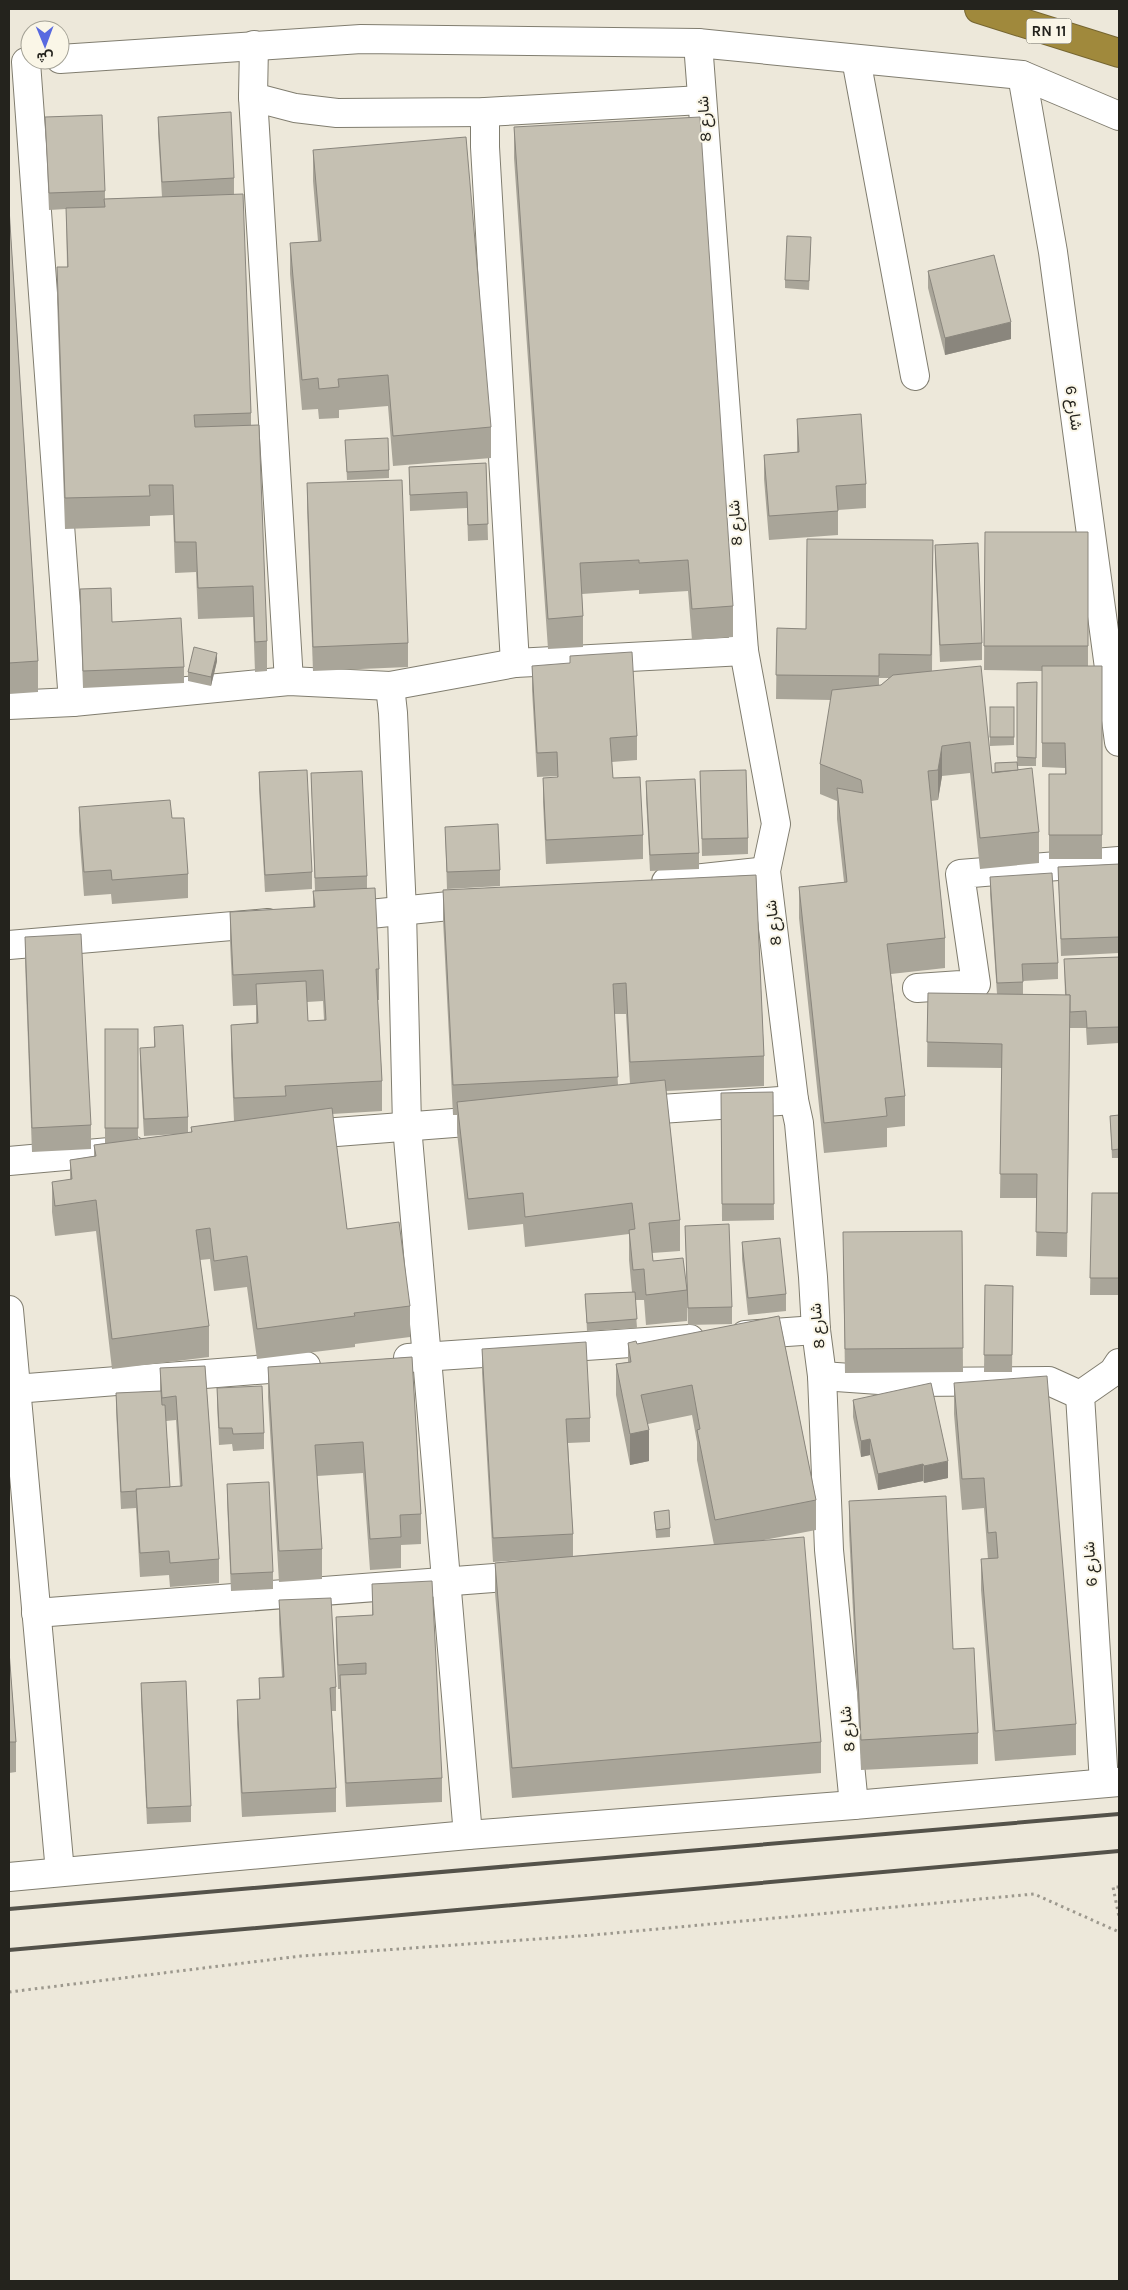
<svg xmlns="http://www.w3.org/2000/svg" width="1128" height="2290" viewBox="0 0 1128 2290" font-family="Karla,Vazirmatn,sans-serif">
  <rect width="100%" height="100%" fill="#ede8da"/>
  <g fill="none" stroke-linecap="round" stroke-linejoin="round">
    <defs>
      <g id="minor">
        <path d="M698,43L744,651L776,824L766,871L794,1100L799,1123L813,1277L816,1330L822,1376L829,1550L854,1805"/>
        <path d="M254,45L253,97L289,681"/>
        <path d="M60,59L361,39L698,43L1022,75L1119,116"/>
        <path d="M856,59L915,376"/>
        <path d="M26,62L73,702"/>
        <path d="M1022,75L1053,252L1119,742"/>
        <path d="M253,97L295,108L337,113L485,112L702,100"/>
        <path d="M485,112V147L515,663"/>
        <path d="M390,686L393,713L402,911L407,1126L468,1835"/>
        <path d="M9,705L73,702L289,681L390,686L515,663L744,651"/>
        <path d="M666,882L766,871"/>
        <path d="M340,917L479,903"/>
        <path d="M9,945L268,923"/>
        <path d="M917,988L976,984L960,874L1119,861"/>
        <path d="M631,1111L794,1100"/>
        <path d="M297,1135L493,1120"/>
        <path d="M9,1161L132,1150"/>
        <path d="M9,1310L60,1872"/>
        <path d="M745,1335L816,1330"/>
        <path d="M408,1358L690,1339"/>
        <path d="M822,1376L908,1382L1049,1381L1080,1395"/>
        <path d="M15,1389L306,1366"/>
        <path d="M36,1613L533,1575"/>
        <path d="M1104,1783L1080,1395L1113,1372L1119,1363"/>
        <path d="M9,1877L468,1835L854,1805L1119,1782"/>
      </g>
      <path id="highway" d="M979,9L1119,53"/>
    </defs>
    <!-- minor casing -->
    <use href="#minor" stroke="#807d6f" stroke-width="30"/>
    <!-- highway casing -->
    <use href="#highway" stroke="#756531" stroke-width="30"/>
    <!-- path -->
    <g stroke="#9c988d" stroke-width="3" stroke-dasharray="2.5 4" stroke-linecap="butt">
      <path d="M1119,1887H1113L1119,1917"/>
      <path d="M9,1992L301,1956L593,1935L1034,1894L1119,1932"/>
    </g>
    <!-- minor -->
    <use href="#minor" stroke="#fff" stroke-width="28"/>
    <!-- highway -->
    <use href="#highway" stroke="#a0893c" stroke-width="28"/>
    <!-- rail -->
    <g stroke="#54524a" stroke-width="4">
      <path d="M9,1909L1119,1814"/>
      <path d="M9,1950L1119,1851"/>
    </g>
  </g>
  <!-- wall -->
  <g fill="#a9a599" fill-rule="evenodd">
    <path d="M45,117L105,191V199L162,197L158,133V117L234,178V194L251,413V425L267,641V671L255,672L253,617L198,619L196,572L175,573L173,515L150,516V526L65,529L57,298V267H67L66,209L49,210Z"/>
    <path d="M514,127L733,606V637L692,640L688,591L639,594V590L582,594L583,616V647L548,649L514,158Z"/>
    <path d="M313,150L491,427V458L393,466L388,406L339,410V418L319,419L318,409L302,410L290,274V243L318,241L313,181Z"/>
    <path d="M9,208L38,661V692L9,694Z"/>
    <path d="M811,246L809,290L785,288V280Z"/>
    <path d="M928,271L1011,339L945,355L928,288Z"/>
    <path d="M797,419L866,484V508L838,510V535L769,540L764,479V455L797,452Z"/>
    <path d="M345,440L389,470V478L347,480Z"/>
    <path d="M486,463L488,540L468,541L467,508L410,511L409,467Z"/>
    <path d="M307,483L408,643V667L313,671L307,507Z"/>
    <path d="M985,532H1088V666H1102V859H1049V774H1065V768L1042,767V671L984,670Z"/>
    <path d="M933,540L932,671L992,773L995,772V763L1017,762V683L1037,682L1036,766H1017L1018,770L1039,832V863L980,869L970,773L942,776L938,800L931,801L945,938V968L891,974L905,1096V1126L887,1128V1147L824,1153L799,918V887L844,882L837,819V801L820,794V764L831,700L776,699L777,628L806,629ZM879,678H889L881,685H879Z"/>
    <path d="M935,545L982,643V660L940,662L935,562Z"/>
    <path d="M80,589L112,622L184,667V683L83,688L80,606Z"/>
    <path d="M217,661L211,686L188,681V672Z"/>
    <path d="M532,666L637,736V760L612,762L613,778L643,835V859L546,864L543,802V778H557V776L537,777L532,690Z"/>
    <path d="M990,707H1014V745L990,746Z"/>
    <path d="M700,771L748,838V854L702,856Z"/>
    <path d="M259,772L312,872V889L265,892L259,789Z"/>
    <path d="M311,773L367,876V888L379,969V1000H378L382,1081V1111L332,1114L347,1229L410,1306V1337L355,1344V1347L257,1359L247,1287L214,1291L210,1259L200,1260L209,1326V1357L112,1369L96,1231L55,1236L52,1212V1182L70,1180V1160L94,1156V1145L105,1143V1029H138V1139L178,1134L144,1136L140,1065V1048H154V1027L188,1117V1132H191V1127L234,1121L231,1055V1025L256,1023V1005L233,1006L230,942V912L313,907V891H315ZM323,1001L324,1020L308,1021L307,1002Z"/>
    <path d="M646,781L699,853V869L650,871L646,798Z"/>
    <path d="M79,807L172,818L188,874V898L112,904L111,894L84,896L79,831Z"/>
    <path d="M445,827L500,870V886L447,889Z"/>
    <path d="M1119,864V953L1061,956L1058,867Z"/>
    <path d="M756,875L764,1056V1086L666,1091L680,1220V1251L652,1253L653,1261L687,1290V1321L646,1325L644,1300H635L637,1328L587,1331L585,1294L632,1292L629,1260V1234L525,1247L523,1224L468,1230L457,1133V1115H453L443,920V890ZM614,1014H626L630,1084L618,1085Z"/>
    <path d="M990,877L1058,963V979L1023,981V994L1065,995L1064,959L1119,957V1043L1087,1045L1086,1028H1070L1067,1257L1036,1256L1037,1198H1000L1002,1068L927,1067L928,993L997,994L990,894Z"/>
    <path d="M25,937L91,1125V1149L32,1152L25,961Z"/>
    <path d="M773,1092L774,1220L722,1221L721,1093Z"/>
    <path d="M1119,1115V1158H1112L1110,1116Z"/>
    <path d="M1092,1193H1119V1295H1090Z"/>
    <path d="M685,1226L732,1307V1324L688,1325Z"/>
    <path d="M962,1231L963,1372L845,1373L843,1256Z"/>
    <path d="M742,1242L786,1294V1311L748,1315L742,1259Z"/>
    <path d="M985,1285L1013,1286L1012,1372H984Z"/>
    <path d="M779,1316L816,1500V1530L764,1540L821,1742V1773L512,1798L495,1593V1563L524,1560L493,1562L482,1373V1349L590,1418V1442L568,1443L573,1534V1556L714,1545L697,1460V1442L692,1415L648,1424L649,1461L630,1465L616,1395V1364L628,1362V1343L637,1344Z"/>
    <path d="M412,1357L421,1514V1544L401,1545V1568L370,1570L363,1473L317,1476L322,1549V1579L279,1582L268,1397V1367Z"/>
    <path d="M205,1366L219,1559V1583L170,1587L169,1575L140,1577L136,1508L121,1509L116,1410V1393L160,1391V1368ZM176,1420L180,1486L170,1487L166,1421Z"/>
    <path d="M954,1383L1076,1724V1755L995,1761L981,1590V1559H988L984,1508L962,1510L954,1414Z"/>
    <path d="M217,1388L264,1433V1449L233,1451L232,1444L219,1445L217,1405Z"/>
    <path d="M853,1400L948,1478L924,1483L923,1481L878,1490L870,1455L861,1457L853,1417Z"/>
    <path d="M227,1484L273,1572V1589L231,1591L227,1501Z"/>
    <path d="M849,1501L978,1733V1764L861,1770L849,1532Z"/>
    <path d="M654,1512L670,1528V1537L656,1538Z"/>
    <path d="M372,1584L442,1778V1802L346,1807L340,1689H338L336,1641V1617L372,1615Z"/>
    <path d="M279,1600L336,1687V1711H332L336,1788V1812L242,1817L237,1724V1700L259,1699V1678L282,1677L279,1624Z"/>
    <path d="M9,1651L16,1742V1772L9,1773Z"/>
    <path d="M141,1683L191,1806V1822L147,1824L141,1700Z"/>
  </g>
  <!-- shaded-wall -->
  <g fill="#8a867d">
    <path d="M1011,322V339L945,355V338Z"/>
    <path d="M217,653V661L211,686V677Z"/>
    <path d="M942,746V776L938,800V770Z"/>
    <path d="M649,1430V1461L630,1465V1434Z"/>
    <path d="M870,1439V1455L861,1457V1441Z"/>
    <path d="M948,1461V1478L924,1483V1466Z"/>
    <path d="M923,1464V1481L878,1490V1474Z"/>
  </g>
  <!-- building -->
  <g fill="#c5c0b2" stroke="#8a867d">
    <path d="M231,112L234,178L162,182L158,117Z"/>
    <path d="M102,115L105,191L49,193L45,117Z"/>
    <path d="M700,117L733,606L692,609L688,560L639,563V560L580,563L583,616L548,619L514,127Z"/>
    <path d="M466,137L491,427L393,436L388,375L338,379L339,387L319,389L318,378L302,380L290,243L321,241L313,150Z"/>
    <path d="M243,194L251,413L194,415L195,427L259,425L267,641L255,642L253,586L198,588L196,542H175L173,485H149L150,496L65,498L57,267H68L66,208L105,207L104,199Z"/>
    <path d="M9,208L38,661L9,663Z"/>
    <path d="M787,236L811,237L809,281L785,280Z"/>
    <path d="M994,255L1011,322L945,338L928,271Z"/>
    <path d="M861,414L866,484L836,486L838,511L769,516L764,455L799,452L797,419Z"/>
    <path d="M388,438L389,470L347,472L345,440Z"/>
    <path d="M486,463L488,524L468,525L467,492L410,495L409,467Z"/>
    <path d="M402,480L408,643L313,647L307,483Z"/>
    <path d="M985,532H1088V646H984Z"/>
    <path d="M807,539L933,540L931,655L879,654V676L776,675L777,628L806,629Z"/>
    <path d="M978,543L982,643L940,645L935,545Z"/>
    <path d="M111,588L112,622L181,618L184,667L83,671L80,589Z"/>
    <path d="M194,647L217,653L211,677L188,672Z"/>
    <path d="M632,652L637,736L610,738L613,778L640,777L643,835L546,840L543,778L558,777L557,752L537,753L532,666L570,663V656Z"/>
    <path d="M981,666L992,773L1032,768L1039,832L980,838L970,742L942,746L938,770L928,771L945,938L887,944L905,1096L885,1098L887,1116L824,1123L799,887L847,882L837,788L863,793L861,780L820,764L832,690L881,685L893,675Z"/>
    <path d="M1042,666H1102V835H1049V774H1066L1065,743H1042Z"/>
    <path d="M1037,682L1036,758L1017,757V683Z"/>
    <rect x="990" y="707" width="24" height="30"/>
    <path d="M1017,762L1018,770L995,772V763Z"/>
    <path d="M307,770L312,872L265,875L259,772Z"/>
    <path d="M746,770L748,838L702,839L700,771Z"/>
    <path d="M362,771L367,876L315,878L311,773Z"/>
    <path d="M695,779L699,853L650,855L646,781Z"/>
    <path d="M170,800L172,818H184L188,874L112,880L111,870L84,872L79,807Z"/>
    <path d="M498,824L500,870L447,872L445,827Z"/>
    <path d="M1119,864V937L1061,939L1058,867Z"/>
    <path d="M1052,873L1058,963L1022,964L1023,982L997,983L990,877Z"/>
    <path d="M756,875L764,1056L630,1062L626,983L613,984L618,1077L453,1085L443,890Z"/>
    <path d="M375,888L379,969H376L382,1081L285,1086L286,1096L234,1098L231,1025L258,1023L256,984L306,981L308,1021L326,1020L323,970L233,975L230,912L315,907L313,891Z"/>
    <path d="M81,934L91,1125L32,1128L25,937Z"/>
    <path d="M1119,957V1027L1087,1028L1086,1011L1070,1012V995H1066L1064,959Z"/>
    <path d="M928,993L1070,995L1067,1233L1036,1232L1037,1174H1000L1002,1044L927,1042Z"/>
    <path d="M183,1025L188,1117L144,1119L140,1048L155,1047L154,1027Z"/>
    <rect x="105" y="1029" width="33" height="99"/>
    <path d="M665,1080L680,1220L649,1223L653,1261L683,1258L687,1290L646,1295L644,1269L633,1270L629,1230L635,1229L632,1203L525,1217L523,1193L468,1199L457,1102Z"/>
    <path d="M773,1092L774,1204H722L721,1093Z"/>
    <path d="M332,1108L347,1229L399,1222L410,1306L354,1313L355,1316L257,1329L247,1256L214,1261L210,1228L196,1230L209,1326L112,1339L96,1200L55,1206L52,1182L72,1179L70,1160L96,1156L94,1145L192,1132L191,1127Z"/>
    <path d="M1119,1115V1149L1112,1150L1110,1116Z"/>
    <path d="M1092,1193H1119V1278H1090Z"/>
    <path d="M729,1224L732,1307L688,1308L685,1226Z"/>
    <path d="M962,1231L963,1348L845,1349L843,1232Z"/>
    <path d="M780,1238L786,1294L748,1298L742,1242Z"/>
    <path d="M985,1285L1013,1286L1012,1355H984Z"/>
    <path d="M635,1292L637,1319L587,1323L585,1294Z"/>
    <path d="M779,1316L816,1500L715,1520L697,1430L700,1429L692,1385L641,1395L649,1430L630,1434L616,1364L631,1362L628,1343L636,1341L637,1344Z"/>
    <path d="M586,1342L590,1418L566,1419L573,1534L493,1538L482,1349Z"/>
    <path d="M412,1357L421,1514L400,1515L401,1537L370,1539L363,1442L315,1445L322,1549L279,1551L268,1367Z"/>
    <path d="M205,1366L219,1559L170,1563L169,1551L140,1553L136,1489L182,1486L176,1396L162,1398L160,1368Z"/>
    <path d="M1047,1376L1076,1724L995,1731L981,1559L998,1558L996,1532L988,1533L984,1478L962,1479L954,1383Z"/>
    <path d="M931,1383L948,1461L924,1466L923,1464L878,1474L870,1439L861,1441L853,1400Z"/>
    <path d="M262,1386L264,1433L233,1434L232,1428H219L217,1388Z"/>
    <path d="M161,1391L162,1405H165L170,1487L136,1489V1491L121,1492L116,1393Z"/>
    <path d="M269,1482L273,1572L231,1574L227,1484Z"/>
    <path d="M946,1496L953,1649L974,1648L978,1733L861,1740L849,1501Z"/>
    <path d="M669,1510L670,1528L656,1530L654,1512Z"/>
    <path d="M804,1537L821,1742L512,1768L495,1563Z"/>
    <path d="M432,1581L442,1778L346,1783L340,1675L366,1674V1663L338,1665L336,1617L373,1615L372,1584Z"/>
    <path d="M331,1598L336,1687L330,1688L336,1788L242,1793L237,1700L260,1699L259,1678L284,1677L279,1600Z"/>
    <path d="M9,1651L16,1742H9Z"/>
    <path d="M186,1681L191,1806L147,1808L141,1683Z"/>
  </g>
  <g text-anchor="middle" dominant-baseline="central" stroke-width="4" stroke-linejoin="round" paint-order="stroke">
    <!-- shield labels -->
    <rect fill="#faf6e7" stroke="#64625a" stroke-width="1" x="1026.5" y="18.5" width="45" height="25" rx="4"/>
    <g font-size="15" font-weight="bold" fill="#24231d">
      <text x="1049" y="31">RN 11</text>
    </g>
    <!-- street labels -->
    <g font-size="16" fill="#24231d" stroke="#faf6e7">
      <text transform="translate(704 119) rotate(-94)">شارع 8</text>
      <text transform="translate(1074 408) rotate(82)">شارع 6</text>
      <text transform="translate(735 523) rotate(-94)">شارع 8</text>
      <text transform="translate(773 923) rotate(-97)">شارع 8</text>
      <text transform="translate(817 1326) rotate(-95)">شارع 8</text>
      <text transform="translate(1090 1564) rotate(-94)">شارع 6</text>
      <text transform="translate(847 1729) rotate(-96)">شارع 8</text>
    </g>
  </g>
  <!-- border -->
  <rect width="1128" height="2290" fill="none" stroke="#24231d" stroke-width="20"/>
  <!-- north arrow -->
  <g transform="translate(45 45) rotate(179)"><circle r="24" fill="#faf6e7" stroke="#a4a296"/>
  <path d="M0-4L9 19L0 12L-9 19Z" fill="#5869e0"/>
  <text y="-8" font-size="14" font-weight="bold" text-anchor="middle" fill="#24231d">ش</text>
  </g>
</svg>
